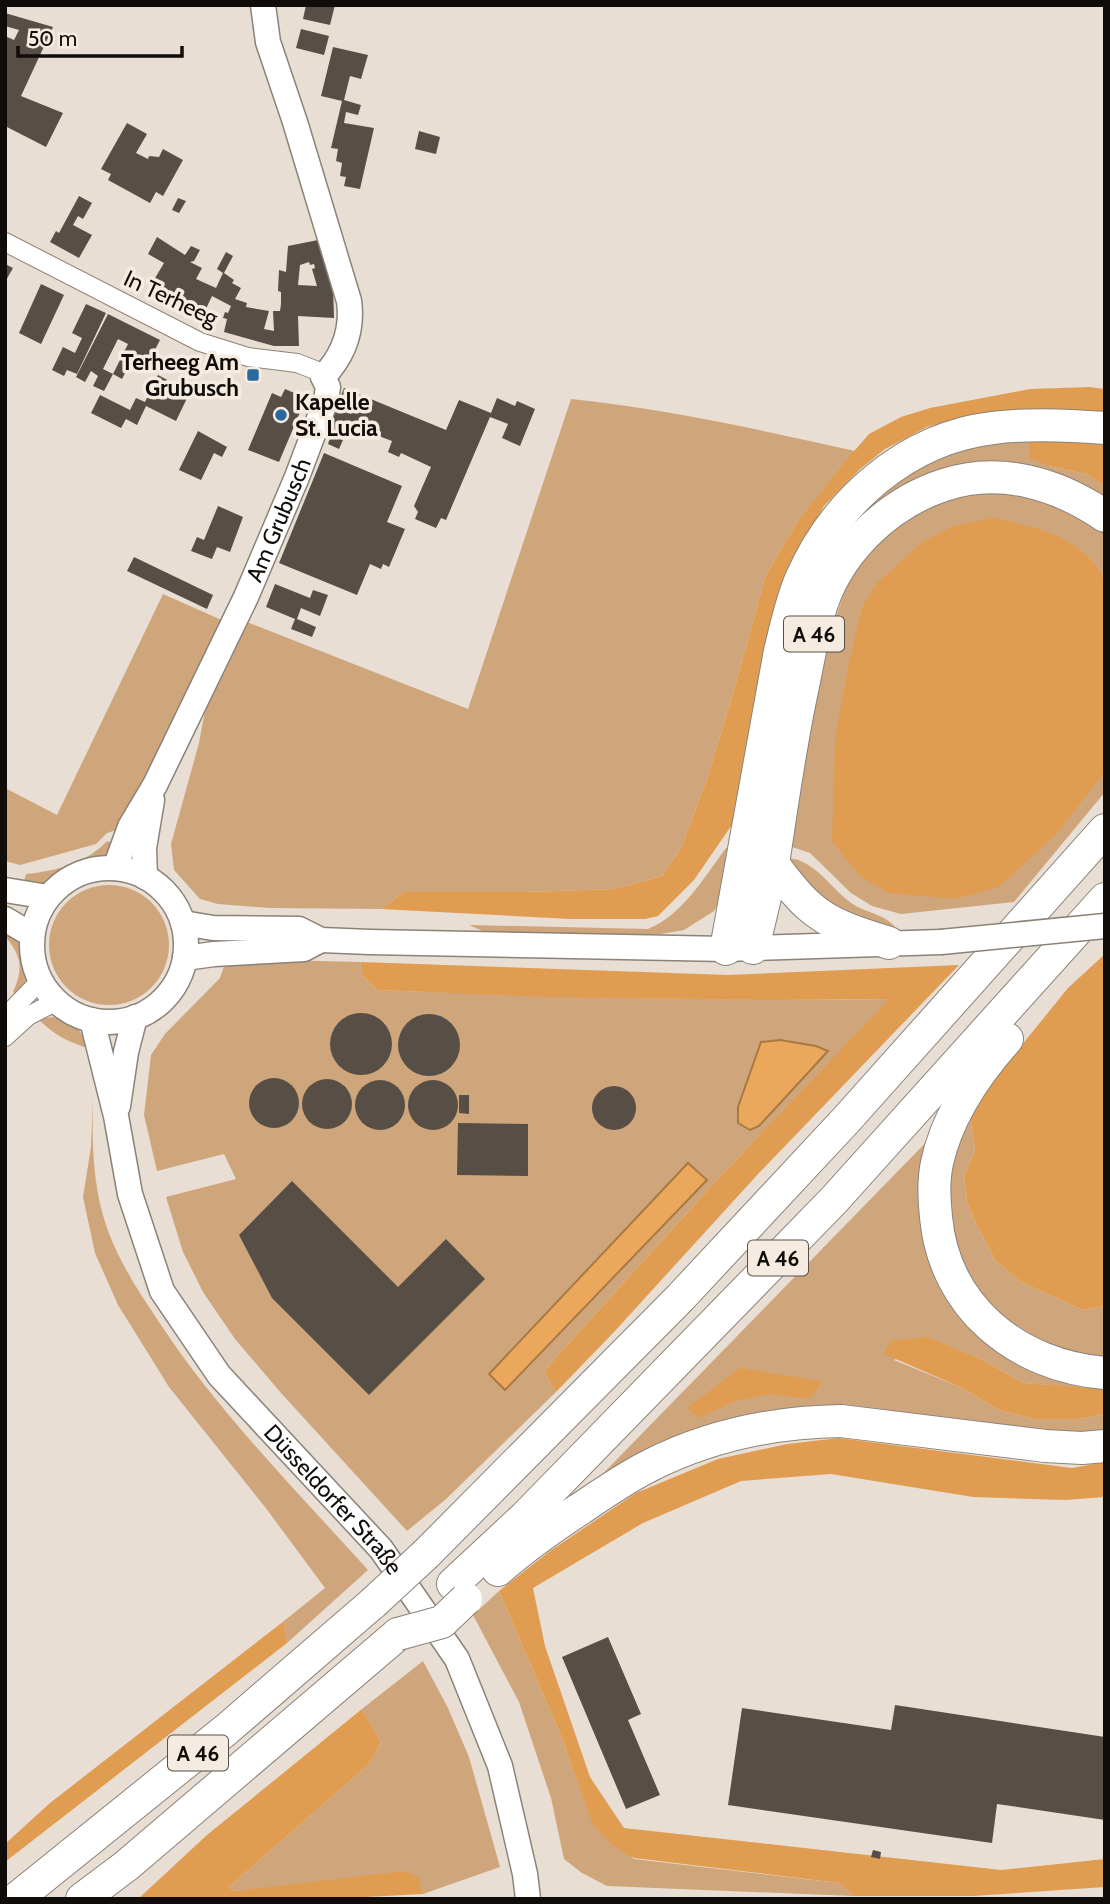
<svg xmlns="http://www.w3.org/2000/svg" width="1110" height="1904" viewBox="0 0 1110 1904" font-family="Cabin,sans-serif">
  <rect width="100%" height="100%" fill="#e8ded4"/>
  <!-- green -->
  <g fill="#cfa67b">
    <path d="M571,399C667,409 761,430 855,451L797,522L766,575L732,697L707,779L681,848L662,876L614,889L525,892H404L381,909L270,908L218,904L200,899L174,870L171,844L199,743L206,705L247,622L468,709Z"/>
    <path d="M1031,436L1049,466L1086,474L1105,486V510L1043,479L898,500L790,654L856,510L936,453Z"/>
    <path d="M965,491L1037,495L1070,509L1104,533L1105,792L1014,902L901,914L872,906L851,893L810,853L789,846L823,654L852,570L904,516Z"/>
    <path d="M163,594L226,622L117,830L107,833L96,844L20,865L5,861V788L57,815Z"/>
    <path d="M107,841L115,844L110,854L83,865L46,886L22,889L26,874C56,871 85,864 107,841Z"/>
    <path d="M726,848L740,852L723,896L714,911L684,930L661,934L590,935L485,932L469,925L648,929C683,915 704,877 726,848Z"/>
    <path d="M788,858C817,860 832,892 856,906C868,913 886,915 895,927L866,923L825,910Z"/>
    <circle cx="109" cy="945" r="60"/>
    <path d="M8,929C29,944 36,975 17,995L13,992C24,969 21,955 5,936Z"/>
    <path d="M279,960L360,962L363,976L377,990C548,997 719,1001 890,999L716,1181L558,1355L544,1372L556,1392L446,1499L407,1531L281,1393L235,1339L203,1292L183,1252L166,1197L236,1179L224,1154L157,1171L144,1115L151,1055L165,1034L220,978L225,963Z"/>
    <path d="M52,1017C71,1020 83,1030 88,1048C68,1042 53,1034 38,1019Z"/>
    <path d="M93,1095C92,1145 92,1189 110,1236C122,1266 139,1292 157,1319C217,1411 295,1489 368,1570L287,1643L284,1621L325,1588L265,1507L169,1387L118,1305L95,1253L83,1197L91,1147Z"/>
    <path d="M970,1116L975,1151L964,1176L967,1201L974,1219L995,1260L1021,1282L1083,1310L1105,1306V1364L1017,1333L976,1296L954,1256L946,1167Z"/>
    <path d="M938,1130L925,1211L1024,1366L1084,1388L1024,1383L981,1359L927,1338L894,1360L960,1387L999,1410L1033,1419H1080L1105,1414V1440L811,1411L586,1491Z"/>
    <path d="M499,1591L564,1743L592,1822L634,1859L839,1883L853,1896L607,1886L582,1873L564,1859L551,1798L519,1702L473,1615Z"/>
    <path d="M423,1661L448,1708L469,1757L500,1867L423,1894L417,1877L234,1891L229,1887L369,1764L381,1742L362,1709Z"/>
  </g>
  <!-- forest -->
  <g fill="#e09d51">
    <path d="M1089,387L1105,389V411L1013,412L965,417L927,427L885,449L859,470L824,506L793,561L738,816L694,880L658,916L645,919H570L381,909L404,892H525L614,889L662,876L681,848L707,779L732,697L766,575L797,522L849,457L869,434L901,417L930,408L1030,389Z"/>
    <path d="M1031,436L1105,441V486L1086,474L1049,466L1028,457Z"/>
    <path d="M993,518C1037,527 1083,537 1105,580V772L1057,833L999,887L955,899L889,893L860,876L832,841L835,739L849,662L862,607L877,583L921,543L953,526Z"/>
    <path d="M1105,954V1306L1083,1310L1021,1282L995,1260L974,1219L967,1201L964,1176L975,1151L970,1116L987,1088L1068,988Z"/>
    <path d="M360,962L728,975L959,965L759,1173L614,1332L556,1392L544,1372L558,1355L716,1181L889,999L771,1000L545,997L377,990L363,976Z"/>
    <path d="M927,1337L981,1359L1024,1383L1105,1389V1414L1080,1419H1033L999,1410L960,1387L884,1354L890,1341Z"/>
    <path d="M740,1368L822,1381L817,1390L809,1399L771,1394L735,1401L698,1418L687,1408Z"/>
    <path d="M839,1438L1072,1468L1105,1462V1497L1065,1500L973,1497L831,1474L741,1481L643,1523L533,1588L545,1646L590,1777L624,1828L1001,1870L1105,1859V1887L974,1896H853L839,1883L634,1858L613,1846L592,1823L564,1743L499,1591L550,1551L636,1493L718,1459L787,1444Z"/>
    <path d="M284,1621L287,1643L5,1862V1844L50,1803Z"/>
    <path d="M362,1709L381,1742L369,1764L229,1887L234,1891L405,1871L418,1877L423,1894L328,1899H138L207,1835Z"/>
  </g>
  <!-- water -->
  <g fill="#eba85c" stroke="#a97943" stroke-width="2">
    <path d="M780,1040L816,1046L828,1051L759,1126L750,1130L738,1123V1107L761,1042Z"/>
    <path d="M688,1163L707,1180L505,1390L489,1374Z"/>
  </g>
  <!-- building -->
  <g fill="#574f46" fill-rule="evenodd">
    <path d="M306,5H335L330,25L303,19Z"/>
    <path d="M5,13L53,27L21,96L63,113L46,147L5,126V36L14,40L19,30L5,26Z"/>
    <path d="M301,29L329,36L324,55L296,48Z"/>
    <path d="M333,47L368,55L361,79L350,76L344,100L361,105L358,115L346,112L344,123L374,128L360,189L344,186L346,177L340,176L342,163L336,161L338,149L331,148L342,101L321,96Z"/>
    <path d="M127,123L147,134L136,153L148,159L149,156L159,157L163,149L183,160L163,196L156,192L150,203L108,180L111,174L101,169Z"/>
    <path d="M419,131L440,137L436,154L415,149Z"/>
    <path d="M79,196L92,203L83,219L78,216L73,225L92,235L79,258L50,242L56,231L59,233Z"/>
    <path d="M178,198L186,201L179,213L172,210Z"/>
    <path d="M157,237L185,255L191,246L200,250L194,261L190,262L202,268L196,279L216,288L223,273L217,269L226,252L233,256L224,273L234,280L232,283L241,288L235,299L247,303L246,307L269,311L264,329L274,331L273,311H280L281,304V292L278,291L279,270L286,272L288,246L318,240L333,286L334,318L298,316L299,346H274L224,332L227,319L223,318L225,312L228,313L231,306L212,296L203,315L162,296L159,301L145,295L164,263L148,254ZM309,262L310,265L314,264L315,268L312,269L317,286L298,285L300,265Z"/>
    <path d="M5,264L13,268L5,282Z"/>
    <path d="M41,284L64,295L41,344L19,333Z"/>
    <path d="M86,304L106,313L77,374L67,370L64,376L52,370L63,347L75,353L82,338L72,333Z"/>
    <path d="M108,314L160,340L146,367L132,360L122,379L113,374L104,391L93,386L98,376L91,371L85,382L76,377ZM118,339L128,344L113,374L103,369Z"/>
    <path d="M158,375L190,392L176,421L146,406L137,425L126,419L121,428L91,413L100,395L130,410L136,398L145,402Z"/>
    <path d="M344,388L446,430L459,400L491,413L497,398L515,406L517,401L535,409L520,446L502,438L508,424L490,417L446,520L441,518L436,528L415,519L418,512L414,506L431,467L401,453L399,457L388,452L392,441L371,433L369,438L364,436L366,431L353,425L348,438L340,434L338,439L343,440L339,449L328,444L330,438L324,435Z"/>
    <path d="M285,389L306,398L279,462L248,450L272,393L281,397Z"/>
    <path d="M198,431L227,447L222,457L214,453L201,480L179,470Z"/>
    <path d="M324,453L402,486L387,522L405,529L389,567L383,564L381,569L370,564L357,595L279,563Z"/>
    <path d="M218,506L243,517L230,552L217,547L212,559L191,551L197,537L204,540Z"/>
    <path d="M134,557L213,595L207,609L127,571Z"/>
    <path d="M275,584L310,598L313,590L328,595L320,616L301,608L297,619L316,627L312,637L291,629L295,619L266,607Z"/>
    <circle cx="361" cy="1044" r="31"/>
    <circle cx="429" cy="1045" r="31"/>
    <circle cx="274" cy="1103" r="25"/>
    <circle cx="327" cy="1104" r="25"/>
    <circle cx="380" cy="1105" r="25"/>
    <circle cx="433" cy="1105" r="25"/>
    <circle cx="614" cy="1108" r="22"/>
    <path d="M459,1095H469V1114L459,1113Z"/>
    <path d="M458,1123L528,1124V1176L457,1175Z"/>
    <path d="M292,1181L398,1287L446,1239L485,1279L369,1395L272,1298L239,1235Z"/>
    <path d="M608,1637L641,1714L628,1720L660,1795L626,1809L562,1657Z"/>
    <path d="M895,1705L1105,1737V1820L997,1804L992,1843L728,1805L742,1708L891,1730Z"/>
    <path d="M873,1850L881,1852L880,1859L871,1857Z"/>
  </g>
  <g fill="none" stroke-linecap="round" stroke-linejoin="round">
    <defs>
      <g id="street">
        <path d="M5,242L200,342L248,357L297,363L315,370L323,377"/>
        <path d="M5,1017L40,981"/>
        <path d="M5,1037L28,1016L57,1001"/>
      </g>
      <g id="secondary">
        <path id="s1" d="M115,868L130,827L155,785L246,597L297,477L326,400L328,387L323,377C343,356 353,330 349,301L295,122L268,42L263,5"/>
        <circle cx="109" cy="945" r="77"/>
        <path d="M145,877L144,848L152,800"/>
        <path d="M5,890L48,897"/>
        <path d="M5,919L32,935"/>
        <path d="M183,923L213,928L299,929L321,940L370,942L726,949L941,942"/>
        <path d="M185,958L214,954L304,949L321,940"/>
        <path id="s2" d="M92,1020L116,1116L130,1194L162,1291L219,1375L381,1549L457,1659L500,1766L525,1874L528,1899"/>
        <path d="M118,1106L126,1052L135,1017"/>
      </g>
      <g id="highway">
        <path d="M889,943C861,934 831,926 809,906C795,894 784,878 773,864C782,805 790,745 803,686C808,662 812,637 819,613C835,554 886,504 944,485C1000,466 1058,484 1105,516"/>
        <path d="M753,948L773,864"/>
        <path d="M726,949L780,651C786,627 791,602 801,579C835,501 907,438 993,428C1030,423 1068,425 1105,428"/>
        <path d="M1007,1039C975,1075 947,1116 937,1163C933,1181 934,1199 936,1217C944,1307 1017,1366 1105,1373"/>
        <path d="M426,1554L680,1298L847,1119L1105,830"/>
        <path d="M498,1570C524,1547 551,1528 580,1509C602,1494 625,1478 649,1466C708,1436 775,1422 841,1421L1045,1446L1082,1448L1105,1446"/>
        <path d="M453,1584L525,1517L834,1200L1105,899"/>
        <path d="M16,1899L227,1729L373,1603"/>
        <path d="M82,1899L126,1866L398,1634"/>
      </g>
    </defs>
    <!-- street casing -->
    <use href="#street" stroke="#8b8278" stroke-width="20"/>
    <!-- secondary casing -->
    <use href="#secondary" stroke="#8b8278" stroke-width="27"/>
    <!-- highway casing -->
    <use href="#highway" stroke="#8b8278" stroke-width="34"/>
    <!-- street -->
    <use href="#street" stroke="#fff" stroke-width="18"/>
    <!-- secondary -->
    <use href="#secondary" stroke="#fff" stroke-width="24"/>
    <!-- highway -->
    <use href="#highway" stroke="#fff" stroke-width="32"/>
    <defs>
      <path id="secondary-bridge" d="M941,942L1105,926"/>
      <g id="highway-bridge">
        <path d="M373,1603L426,1554"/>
        <path d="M398,1634L442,1622L466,1599"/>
      </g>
    </defs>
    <!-- secondary-bridge casing -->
    <use href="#secondary-bridge" stroke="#8b8278" stroke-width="27" stroke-linecap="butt"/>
    <!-- highway-bridge casing -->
    <use href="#highway-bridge" stroke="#8b8278" stroke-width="34" stroke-linecap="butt"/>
    <!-- secondary-bridge -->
    <use href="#secondary-bridge" stroke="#fff" stroke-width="24"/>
    <!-- highway-bridge -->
    <use href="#highway-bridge" stroke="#fff" stroke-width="32"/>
  </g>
  <!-- markers -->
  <g fill="#29699f" stroke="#f6ebe1" stroke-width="2.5">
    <rect x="246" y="368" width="14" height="14" rx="3.5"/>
    <circle cx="281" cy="415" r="7"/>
  </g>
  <g text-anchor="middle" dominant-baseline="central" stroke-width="7" stroke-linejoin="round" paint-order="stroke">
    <!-- shield labels -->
    <g fill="#f6ebe1" stroke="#554f4a" stroke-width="2">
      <rect x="784" y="616.5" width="60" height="35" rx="5"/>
      <rect x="748" y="1240.5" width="60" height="35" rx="5"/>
      <rect x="168" y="1735.5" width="60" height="35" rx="5"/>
    </g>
    <g font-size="21" font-weight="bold" fill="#100c09">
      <text x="814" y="634">A 46</text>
      <text x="778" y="1258">A 46</text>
      <text x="198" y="1753">A 46</text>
    </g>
    <!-- street labels -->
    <g font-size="23" fill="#100c09" stroke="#f6ebe1">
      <text transform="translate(171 298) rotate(25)">In Terheeg</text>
      <text stroke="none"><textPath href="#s1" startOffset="385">Am Grubusch</textPath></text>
      <text stroke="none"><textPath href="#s2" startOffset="551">Düsseldorfer Straße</textPath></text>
    </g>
    <!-- poi labels -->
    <g font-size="23" font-weight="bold" fill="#100c09" stroke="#f6ebe1" text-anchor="end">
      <text x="239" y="362">Terheeg Am<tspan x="239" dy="26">Grubusch</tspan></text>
      <text x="295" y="402" text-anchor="start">Kapelle<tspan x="295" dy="26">St. Lucia</tspan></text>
    </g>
  </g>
  <!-- border -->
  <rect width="1110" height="1904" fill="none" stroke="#100c09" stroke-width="14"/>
  <!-- scale -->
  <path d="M18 46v10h164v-10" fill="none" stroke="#100c09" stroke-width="3.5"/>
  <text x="28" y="46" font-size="21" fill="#100c09" stroke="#f6ebe1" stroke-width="5" paint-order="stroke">50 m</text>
</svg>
